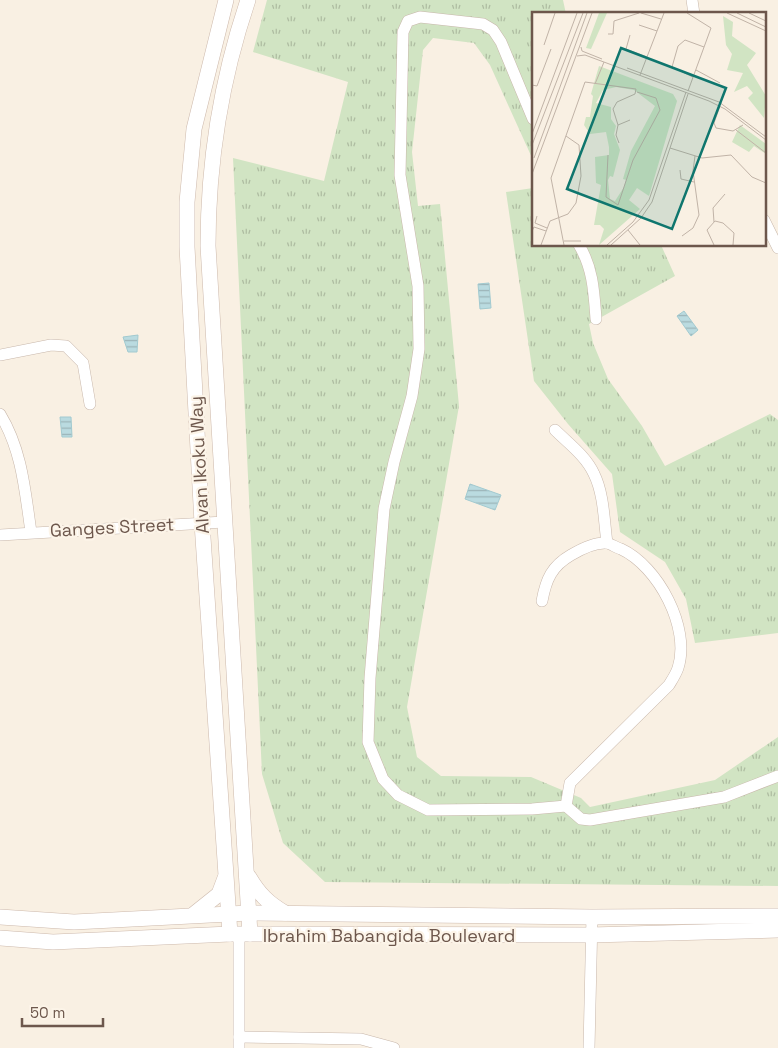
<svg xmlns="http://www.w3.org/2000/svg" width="778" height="1048" viewBox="0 0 778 1048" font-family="'Space Grotesk',sans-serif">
  <defs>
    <pattern id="grass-tufts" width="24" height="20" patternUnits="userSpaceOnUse" patternTransform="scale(1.25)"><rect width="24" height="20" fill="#d1e4c3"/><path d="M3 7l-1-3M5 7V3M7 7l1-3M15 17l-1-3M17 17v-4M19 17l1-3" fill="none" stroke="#aebca1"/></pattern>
    <pattern id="water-rules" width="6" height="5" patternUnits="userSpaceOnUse" patternTransform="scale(1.25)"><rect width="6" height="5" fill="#badbe0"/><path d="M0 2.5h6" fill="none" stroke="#9bb4b8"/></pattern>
  </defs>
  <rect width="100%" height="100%" fill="#f9f0e3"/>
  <!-- grass -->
  <g fill="url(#grass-tufts)">
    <path d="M267,0H563L566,14H533V160L490,65L474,43L433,38L423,50L412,152L418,206L440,204L459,406L407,707L417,757L441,776L531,777L581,798L590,807L715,780L778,737V886L325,882L283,843L262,774L233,158L324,181L348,82L253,52Z"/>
    <path d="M533,188V245H661L675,276L589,324L593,343L608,379L642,426L665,466L770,414L778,420V633L695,643L686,599L665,562L620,532L612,474L568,424L534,381L506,192Z"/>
  </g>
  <!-- water -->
  <g fill="url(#water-rules)" stroke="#a2cad0">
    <path d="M489,283L491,308L480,309L478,284Z"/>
    <path d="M684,311L698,330L691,336L677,316Z"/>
    <path d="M138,335L137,352H128L123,337Z"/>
    <path d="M60,417H71L72,437H62Z"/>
    <path d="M470,484L501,495L495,510L465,499Z"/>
  </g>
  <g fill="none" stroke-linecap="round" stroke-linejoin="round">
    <defs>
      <g id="street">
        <path d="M692,0L694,14"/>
        <path d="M533,119L501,42L493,30L483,24L420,17L408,21L403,32L400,175L418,286L419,349L412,396L394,462L384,509L370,678L368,742L383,779L398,795L428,810L532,809L566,806"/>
        <path d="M764,220L778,248"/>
        <path d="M579,245C593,268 594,292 596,319"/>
        <path d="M0,355L51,345L66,346L83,363L90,404"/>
        <path d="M0,414C22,450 25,491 31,532"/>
        <path d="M555,430C568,443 586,456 594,474C604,494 604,521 607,543"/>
        <path d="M0,535L224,522"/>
        <path d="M542,601C546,579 552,566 571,555C581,549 595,542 607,543C611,544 617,548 621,549C658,566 691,628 678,668C676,674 672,680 669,685L570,783L566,806L581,819L590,820L724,797L778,776"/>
        <path d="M239,1037L361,1039L394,1048"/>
        <path d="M239,1048V935"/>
        <path d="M589,1048L592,917"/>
      </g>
      <g id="secondary">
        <path d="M226,0L194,129L187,202V247L202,523L230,934"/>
        <path d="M248,0C221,80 208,162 208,246L250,934"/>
        <path d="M249,877C259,894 268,903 285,913"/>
        <path d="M194,914L219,894L225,878"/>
        <path d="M0,917L74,922L249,913L592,917L778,916"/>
        <path d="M0,938L53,942L230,934L591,935L778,930"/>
      </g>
    </defs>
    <!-- street casing -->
    <use href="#street" stroke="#c8b7ab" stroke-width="12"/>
    <!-- secondary casing -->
    <use href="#secondary" stroke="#cdb9ac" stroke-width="16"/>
    <!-- street -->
    <use href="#street" stroke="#fff" stroke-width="11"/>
    <!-- secondary -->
    <use href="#secondary" stroke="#fff" stroke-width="15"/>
  </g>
  <g text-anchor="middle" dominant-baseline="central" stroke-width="4.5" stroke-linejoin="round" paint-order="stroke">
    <!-- street labels -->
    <g font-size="18" fill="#6d574c" stroke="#fcf4e8">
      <text transform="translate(199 465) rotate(-93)">Alvan Ikoku Way</text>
      <text transform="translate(112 527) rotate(-3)">Ganges Street</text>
      <text x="389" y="935">Ibrahim Babangida Boulevard</text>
    </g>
  </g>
  <!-- overview -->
  <g transform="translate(532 12)">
    <rect width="234" height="234" fill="#f9f0e3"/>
    <path d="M67,1H75L59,37L54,36ZM191,4L201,10L200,24L224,41L215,53L234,84L232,106L216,86L221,81L215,74L202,80L211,61L195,58L200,42L194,33ZM67,54L141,82L145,89L117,184L105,176L97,188L108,197L67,233L72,217L68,213H62L69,173L64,171L63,145L77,143V135L74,120L58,122L52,113L54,105H58L61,84L59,82ZM84,75L102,78L123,94L99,139L91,167L94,168L92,175L83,189L78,187L76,168L78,164L81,165L88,138L82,122L84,114L79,107V95L64,91L71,78Z" fill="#d1e4c3" fill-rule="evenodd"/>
    <path d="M208,113L234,132V142L222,134L217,140L200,130Z" fill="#d1e4c3"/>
    <path fill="none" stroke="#c1b3a7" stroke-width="1" d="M109,1L129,7M155,1L179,16L156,79M195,1L234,19M205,1L234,15M217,1L234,9M107,13L125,19M76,22H81L82,9L107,1M98,23L94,37L115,45M12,33L23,1M49,35L50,39L70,47M45,44L53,43L177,89L193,97L234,128M95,56L187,90L234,125M164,58L188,71M108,63L132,1M161,65L140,55L146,34L153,28L172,35M63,72L72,50M0,73L5,74L19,37M188,94L182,111L184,116L201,119L211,113M86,113L84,123L87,131M204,118L234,141M0,122L45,1M0,133L51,1M138,136L170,146L199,143L220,165L234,171M76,143L74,185L86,193L101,148L128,98L124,86L105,80M2,146L55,1M148,158L149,167L162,170M0,162L60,1M5,204L3,211L15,216M182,210L181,196L193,182M96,218L108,233M0,219L2,215L14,219M150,224L161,216L167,203L161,159L163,144M32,229H49M9,233L18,209L36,202L44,191L49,164L47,133L34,124M32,233L19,166L53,70L104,77L103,82L85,90L81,97L86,113L98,108M75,233L101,210L117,188L154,80M79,233L109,206L120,190L156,82M182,233L175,218L183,209L191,211L202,221L201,233"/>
    <path fill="#0f766e" fill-opacity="0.15" stroke="#0f766e" stroke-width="2.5" d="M89,36L194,76L140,217L35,177Z"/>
    <rect width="234" height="234" fill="none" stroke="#6d574c" stroke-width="2.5"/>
  </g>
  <!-- scale -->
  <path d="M22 1018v8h81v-8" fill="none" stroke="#6d574c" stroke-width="2.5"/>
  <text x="30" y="1018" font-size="15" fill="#6d574c" stroke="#fcf4e8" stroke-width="4" paint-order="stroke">50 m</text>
</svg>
